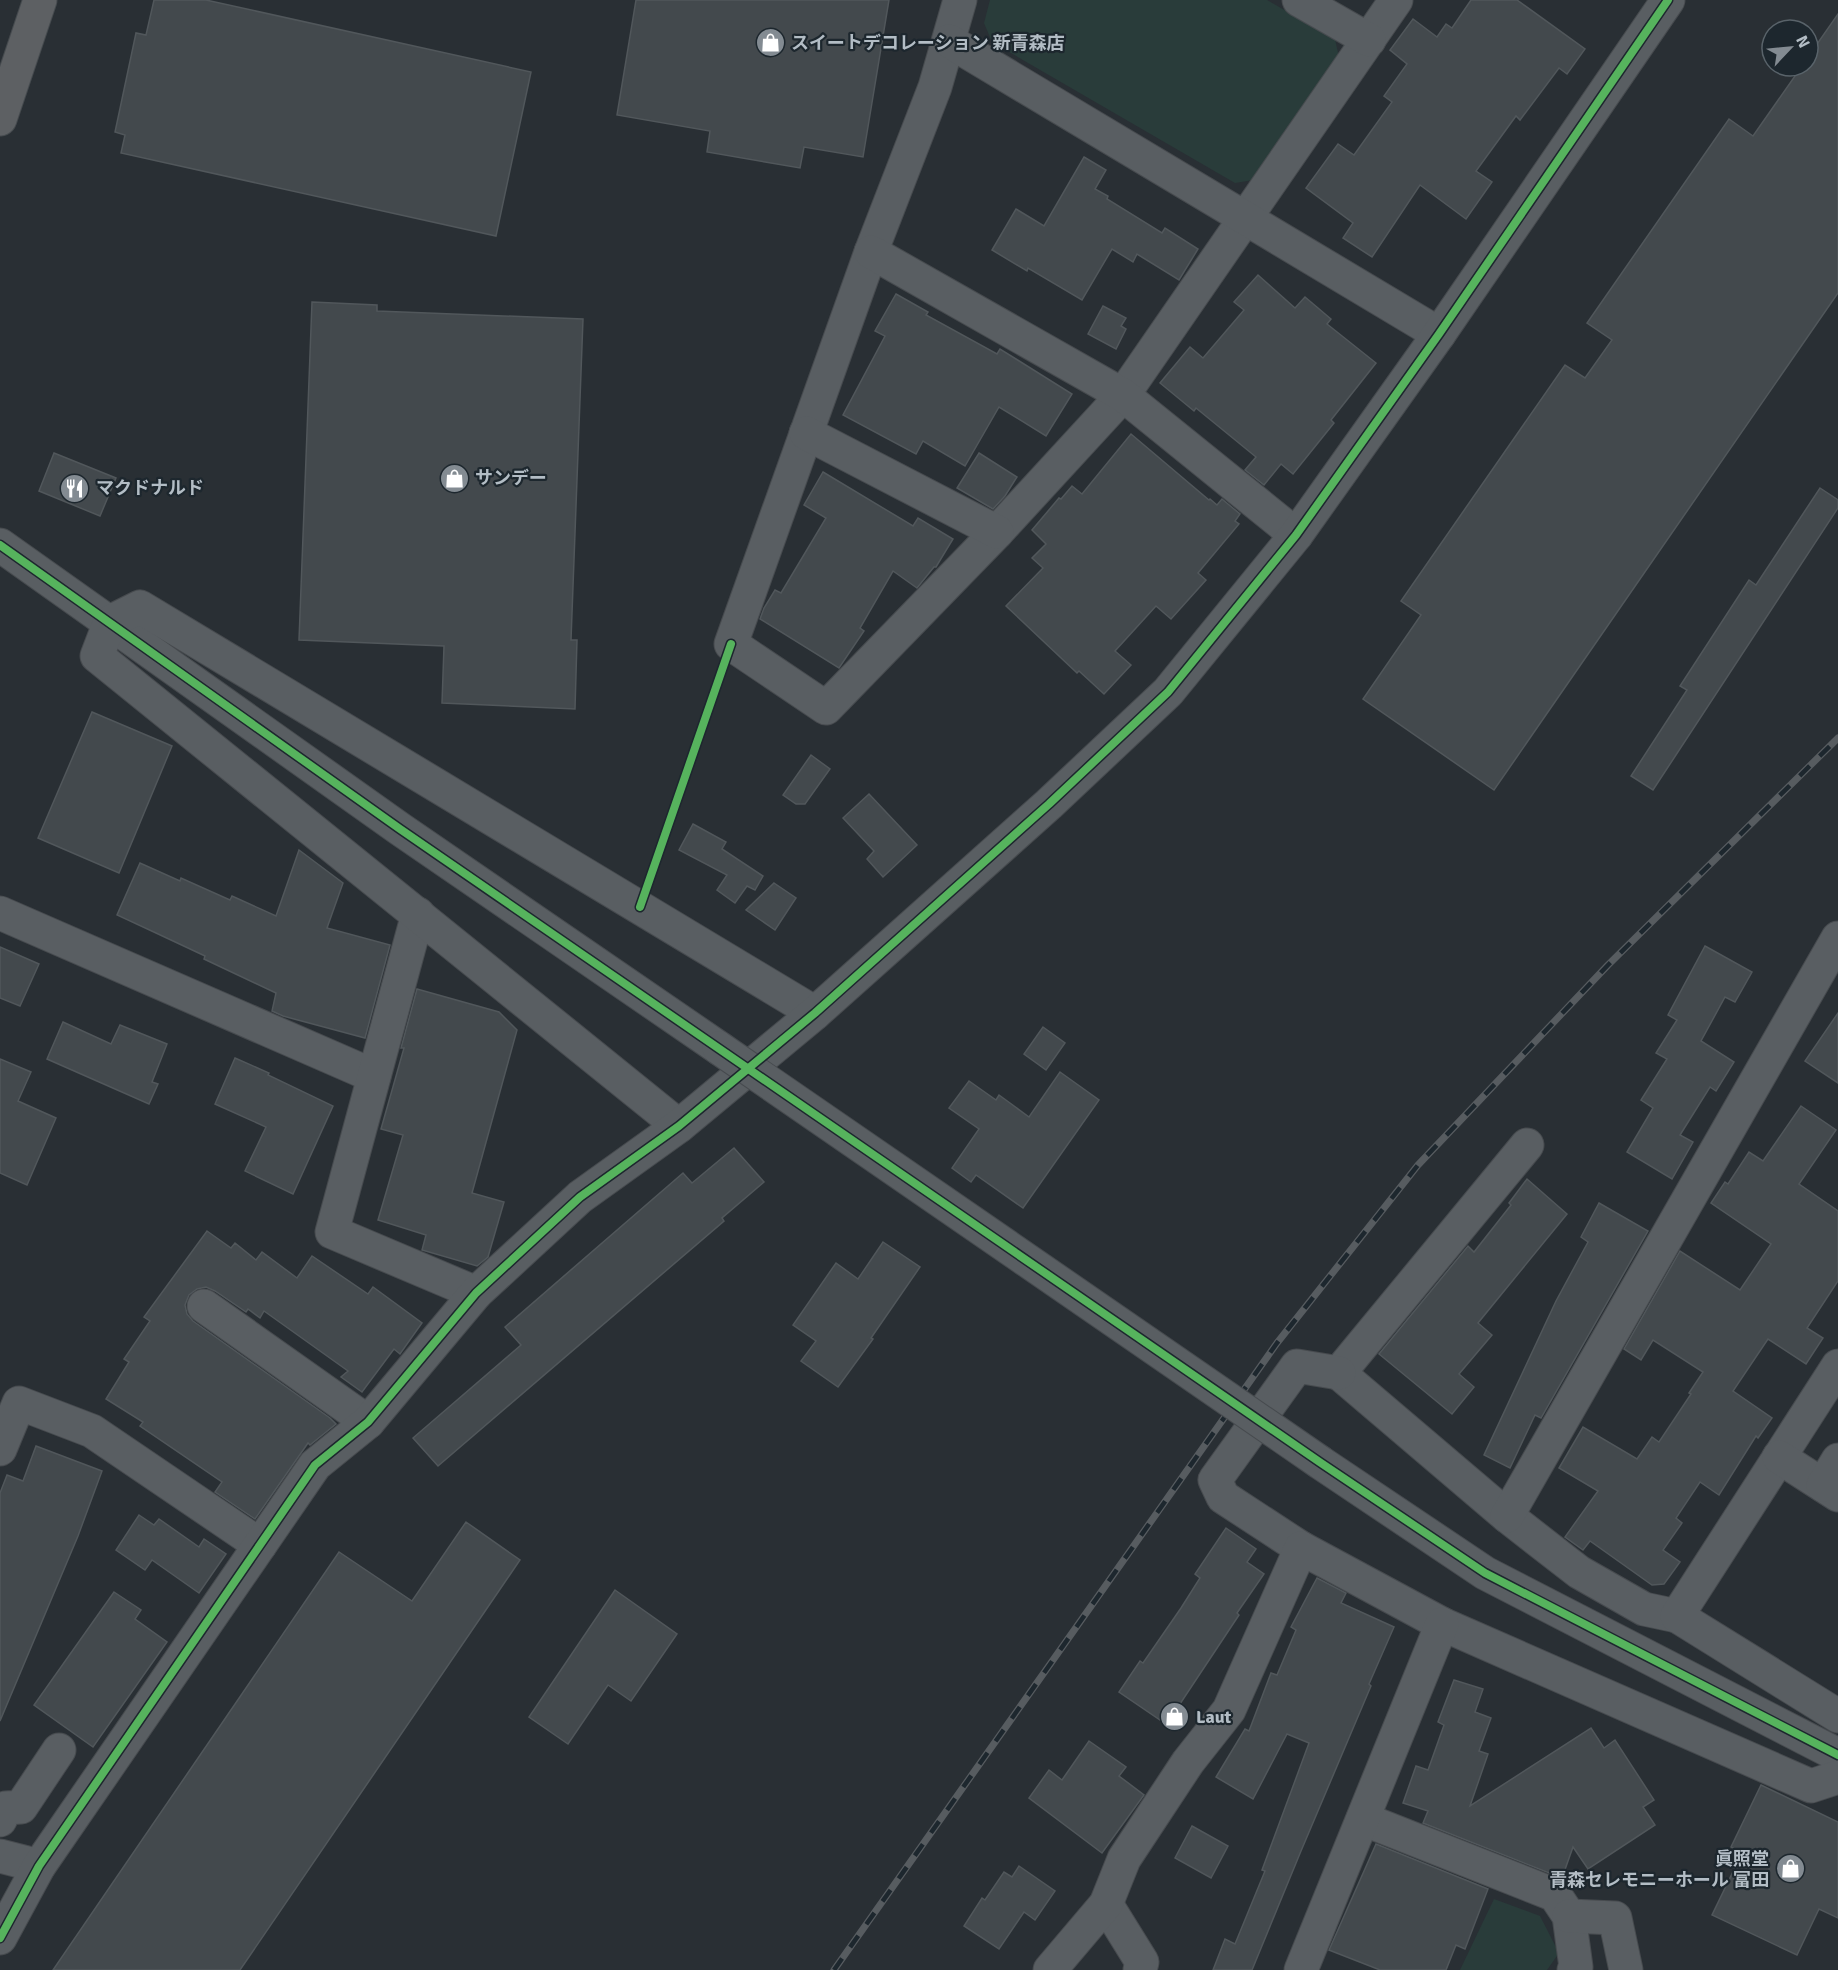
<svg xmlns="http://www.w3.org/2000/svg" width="1838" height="1970" viewBox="0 0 1838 1970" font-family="Signika,'Noto Sans JP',sans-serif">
  <rect width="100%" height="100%" fill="#292f34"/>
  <!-- green -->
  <g fill="#293c3a">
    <path d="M990,0H1267L1335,39L1340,62L1259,179L1235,183L992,42L984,23Z"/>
    <path d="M1494,1899L1540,1916L1559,1953L1547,1970H1460Z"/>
  </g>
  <!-- building -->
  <g fill="#43494d" stroke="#51575b" stroke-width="1.5">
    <path d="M154,0H206L531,72L496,236L121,153L125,135L115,132L136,33L146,35Z"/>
    <path d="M636,0H889L863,157L804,147L800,168L707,152L710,131L617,115Z"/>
    <path d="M1471,0H1517L1585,49L1567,74L1559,68L1520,120L1516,116L1476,171L1492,182L1466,219L1420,185L1372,257L1343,238L1353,223L1306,188L1338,144L1354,155L1392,102L1384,96L1407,64L1390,50L1413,19L1437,37L1446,24L1452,28Z"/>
    <path d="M1838,14V293L1494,790L1363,699L1421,615L1401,601L1565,365L1585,378L1612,340L1587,323L1729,119L1753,136L1802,66H1808V57Z"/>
    <path d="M1084,157L1106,170L1095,189L1108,196L1107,199L1162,233L1165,228L1198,249L1179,280L1137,254L1133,262L1112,249L1082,300L1028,268L1027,271L992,250L1016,209L1044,226Z"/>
    <path d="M1258,275L1295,308L1305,297L1331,319L1327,324L1376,363L1331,420L1334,423L1293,474L1281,464L1264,485L1245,470L1256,457L1196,408L1194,411L1160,383L1190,347L1203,358L1244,310L1234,302Z"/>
    <path d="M896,294L928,312L926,315L997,354L1000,349L1072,394L1046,436L999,407L965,466L923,441L916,454L843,415L885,336L875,331Z"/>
    <path d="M312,302L377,305V311L583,319L571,640H577L575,709L442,703L444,646L299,640Z"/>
    <path d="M1103,306L1126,318L1121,326L1126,329L1116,349L1088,334Z"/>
    <path d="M1131,434L1209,500L1210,499L1217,505L1222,499L1240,514L1235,521L1239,524L1198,573L1206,580L1171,619L1156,606L1115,651L1131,665L1104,694L1079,671L1077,673L1006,606L1043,568L1032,558L1046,544L1032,530L1059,498L1061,499L1072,486L1082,494Z"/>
    <path d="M54,453L116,478L100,516L39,491Z"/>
    <path d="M979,453L1017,477L1005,496L993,509L957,488Z"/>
    <path d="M823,472L913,526L918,518L953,539L936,567H934L917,588L893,571L860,628L864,631L839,668L760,619L764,608L775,590L781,593L826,518L804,505Z"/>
    <path d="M1820,488L1838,500V508L1653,790L1631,776L1687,690L1680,686L1749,580L1756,585Z"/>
    <path d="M92,712L172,746L119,873L38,838Z"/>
    <path d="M811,755L830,769L805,804H796L783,795Z"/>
    <path d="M869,794L917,845L883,877L867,859L874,851L843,818Z"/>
    <path d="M693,824L726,842L722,849L763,876L755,890L747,886L735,903L717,890L727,875L679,850Z"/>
    <path d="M299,850L343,883L327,928L390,945L365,1038L283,1016L272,1011L276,993L204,959L205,956L156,933L117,915L140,863L180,881L181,878L230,900L232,896L276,916Z"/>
    <path d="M774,883L796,898L775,930L746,910Z"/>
    <path d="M1705,946L1752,972L1735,1002L1725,997L1701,1041L1734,1062L1716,1091L1710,1087L1680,1135L1693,1142L1672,1179L1627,1152L1653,1108L1641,1100L1667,1059L1656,1053L1677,1020L1668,1015Z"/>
    <path d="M0,947L39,964L20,1006L0,998Z"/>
    <path d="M417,989L499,1012L517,1030L472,1193L504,1202L488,1257L477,1266L422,1250L426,1235L378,1220L403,1135L381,1129L404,1048H401Z"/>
    <path d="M1838,1013V1083L1805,1061Z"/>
    <path d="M63,1022L111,1044L120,1025L167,1044L152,1082L158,1084L149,1104L47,1059Z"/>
    <path d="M1043,1027L1065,1043L1046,1070L1024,1054Z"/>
    <path d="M235,1058L269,1073L268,1075L333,1106L293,1194L245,1171L266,1127L215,1104Z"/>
    <path d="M0,1059L31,1072L18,1101L56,1118L27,1185L0,1173Z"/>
    <path d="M1060,1072L1099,1100L1023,1208L976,1175L971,1182L952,1168L979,1129L949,1108L969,1081L996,1100L999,1095L1029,1117Z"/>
    <path d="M1801,1106L1836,1130L1799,1184L1838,1211V1281L1807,1328L1823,1338L1806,1364L1768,1339L1733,1391L1772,1418L1758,1438L1756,1436L1719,1495L1700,1482L1676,1518L1682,1523L1663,1550L1680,1562L1664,1584L1652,1585L1590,1541L1583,1550L1565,1537L1598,1491L1559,1468L1583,1427L1637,1459L1652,1437L1659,1442L1691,1394L1689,1393L1703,1372L1653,1340L1641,1360L1624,1349L1680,1251L1740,1290L1771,1244L1711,1203L1725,1182L1728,1184L1749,1152L1763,1161Z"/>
    <path d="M734,1148L764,1182L722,1218L724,1221L438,1466L413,1438L521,1345L505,1327L683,1173L692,1183Z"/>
    <path d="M1527,1179L1567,1214L1478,1323L1492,1335L1459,1374L1474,1387L1452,1414L1379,1354L1468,1246L1474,1252L1511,1205L1509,1203Z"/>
    <path d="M1599,1203L1648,1231L1541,1418L1535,1415L1510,1468L1484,1455L1556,1301L1588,1242L1581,1237Z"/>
    <path d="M207,1231L231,1248L235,1243L256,1260L262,1252L297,1278L312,1256L368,1294L373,1287L422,1323L400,1354L394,1349L362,1392L341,1377L348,1371L264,1311L260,1318L248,1309L246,1312L215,1291L206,1287L197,1289L189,1295L185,1305L187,1314L193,1321L330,1418L336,1424L310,1445L308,1443L255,1519L215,1492L222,1482L140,1426L143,1422L106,1399L129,1362L124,1359L150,1321L144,1317Z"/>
    <path d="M883,1242L920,1267L871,1338L873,1339L838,1387L801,1361L816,1341L793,1325L836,1263L858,1279Z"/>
    <path d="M36,1446L102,1471L78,1536L0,1721V1493L7,1475L23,1481Z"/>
    <path d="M139,1515L154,1525L159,1519L199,1547L204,1539L226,1554L199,1593L152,1560L145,1570L116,1550Z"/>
    <path d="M466,1522L520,1560L240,1970H53L339,1552L412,1601Z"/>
    <path d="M1226,1528L1256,1549L1247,1562L1264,1574L1237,1613L1239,1615L1176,1710L1170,1706L1160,1720L1119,1692L1140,1661L1143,1663L1181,1608L1200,1578L1195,1574Z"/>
    <path d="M1317,1578L1346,1593L1341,1603L1394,1627L1369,1684L1371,1686L1301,1851L1252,1970H1213L1225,1939L1235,1944L1265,1871L1262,1870L1309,1743L1287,1734L1253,1799L1216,1777L1245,1729L1249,1731L1271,1673L1277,1675L1296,1630L1291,1627Z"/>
    <path d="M615,1590L677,1634L631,1701L608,1685L568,1744L529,1717Z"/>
    <path d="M114,1592L141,1610L135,1619L167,1642L93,1747L34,1705Z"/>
    <path d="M1454,1680L1483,1689L1475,1712L1491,1718L1479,1751L1488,1754L1470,1806L1591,1728L1604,1748L1615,1740L1654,1800L1643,1807L1655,1825L1588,1869L1573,1847L1562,1878L1423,1823L1428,1811L1403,1803L1416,1766L1428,1770L1444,1725L1438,1722Z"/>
    <path d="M1089,1741L1126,1767L1119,1776L1144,1795L1102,1853L1029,1798L1049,1770L1062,1780Z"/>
    <path d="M1761,1785L1838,1822V1918L1819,1909L1797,1955L1712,1915L1742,1853L1731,1847Z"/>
    <path d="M1192,1826L1228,1846L1211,1878L1175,1858Z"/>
    <path d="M1376,1844L1488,1889L1465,1949L1456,1945L1446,1970H1380L1329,1950Z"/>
    <path d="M1019,1866L1055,1891L1035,1920L1024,1912L999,1949L964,1926L982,1898L985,1900L1004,1872L1012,1877Z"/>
  </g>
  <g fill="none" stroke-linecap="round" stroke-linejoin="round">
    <defs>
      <g id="minor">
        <path d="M960,0L935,87L871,252L731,644L826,708L997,532L1123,395L1396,0"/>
        <path d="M1299,0L1369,40"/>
        <path d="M949,41L1439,334"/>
        <path d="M871,252L1123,395L1296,535"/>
        <path d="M806,433L997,532"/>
        <path d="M0,545L400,829L719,1048"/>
        <path d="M0,913L374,1076"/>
        <path d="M418,914L332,1232L476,1293"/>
        <path d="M679,1126L97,656L110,622L140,607L815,1013"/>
        <path d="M1527,1145L1339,1373L1507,1516L1579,1572L1644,1609L1677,1616"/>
        <path d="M204,1306L368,1422"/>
        <path d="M1838,1366L1677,1616L1838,1716"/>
        <path d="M0,1449L19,1403L92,1431L260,1545"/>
        <path d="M1779,1457L1838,1495"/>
        <path d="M1321,1463L1485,1573L1838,1755"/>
        <path d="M1823,1485L1838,1460"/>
        <path d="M1507,1516L1838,938"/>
        <path d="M1301,1548L1223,1497L1215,1480L1297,1366L1339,1373"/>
        <path d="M1363,1819L1555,1895L1569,1916L1576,1967L1574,1970"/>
        <path d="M0,1820L6,1808L21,1807L59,1750"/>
        <path d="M0,1856L39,1866"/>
        <path d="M1106,1904L1142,1962L1140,1970"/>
        <path d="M1569,1916L1615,1918L1626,1970"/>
        <path d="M0,1938L39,1866L315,1465L368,1422L476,1293L580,1197L679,1126L815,1013L1049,804L1168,692L1296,535L1439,334L1668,0"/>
        <path d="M1050,1970L1106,1904L1124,1859L1188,1762L1229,1710L1301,1548L1442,1624L1811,1786L1838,1777"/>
        <path d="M1301,1970L1442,1624"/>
      </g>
      <path id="highway" d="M0,119L40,0"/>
    </defs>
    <!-- minor casing -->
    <use href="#minor" stroke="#474b4f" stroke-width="35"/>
    <!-- highway casing -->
    <use href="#highway" stroke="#464b4f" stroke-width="35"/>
    <!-- minor -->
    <use href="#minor" stroke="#595e62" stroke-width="33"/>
    <!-- highway -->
    <use href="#highway" stroke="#5d6063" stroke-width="33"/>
    <defs>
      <path id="rail" d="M834,1970L1277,1343L1418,1165L1608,965L1838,738"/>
    </defs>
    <!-- rail casing -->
    <use href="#rail" stroke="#575c60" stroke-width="7"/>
    <!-- rail -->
    <use href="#rail" stroke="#1d272e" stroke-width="4.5" stroke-dasharray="14" stroke-linecap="butt"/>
    <defs>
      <path id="minor-bridge" d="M719,1048L1321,1463"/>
    </defs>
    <!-- minor-bridge casing -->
    <use href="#minor-bridge" stroke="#474b4f" stroke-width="35" stroke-linecap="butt"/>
    <!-- minor-bridge -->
    <use href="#minor-bridge" stroke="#595e62" stroke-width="33"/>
    <defs>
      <g id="cycleway">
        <path d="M0,545L400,829L1321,1463L1485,1573L1838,1755"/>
        <path d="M640,907L731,644"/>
        <path d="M0,1938L39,1866L315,1465L368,1422L476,1293L580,1197L679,1126L815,1013L1049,804L1168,692L1296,535L1439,334L1668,0"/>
      </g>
    </defs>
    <!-- cycleway casing -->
    <use href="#cycleway" stroke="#1d272e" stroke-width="11"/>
    <!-- cycleway -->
    <use href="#cycleway" stroke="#56b35d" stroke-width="8"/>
  </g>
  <!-- icons -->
  <defs>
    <symbol id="shop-disc" viewBox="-11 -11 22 22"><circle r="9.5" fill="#838b92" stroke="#1d272e"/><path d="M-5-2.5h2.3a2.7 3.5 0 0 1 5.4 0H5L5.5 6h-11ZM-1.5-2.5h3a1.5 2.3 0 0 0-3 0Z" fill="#fff"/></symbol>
    <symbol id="restaurant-disc" viewBox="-11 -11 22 22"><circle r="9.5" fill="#838b92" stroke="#1d272e"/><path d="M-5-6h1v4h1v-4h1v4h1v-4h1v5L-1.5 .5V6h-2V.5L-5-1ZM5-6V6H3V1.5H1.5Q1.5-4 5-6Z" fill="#fff"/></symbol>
  </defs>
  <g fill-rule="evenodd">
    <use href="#shop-disc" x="754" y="26" width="33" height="33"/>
    <use href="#shop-disc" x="438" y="462" width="33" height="33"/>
    <use href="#restaurant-disc" x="58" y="472" width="33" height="33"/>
    <use href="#shop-disc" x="1158" y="1700" width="33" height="33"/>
    <use href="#shop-disc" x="1774" y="1852" width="33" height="33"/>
  </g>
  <g text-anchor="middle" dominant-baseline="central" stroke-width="4.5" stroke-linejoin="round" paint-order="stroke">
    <!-- poi labels -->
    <g font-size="18" font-weight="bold" fill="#b3bdc5" stroke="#1d272e" text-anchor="start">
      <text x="791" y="43">スイートデコレーション 新青森店</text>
      <text x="475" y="478">サンデー</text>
      <text x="96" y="488">マクドナルド</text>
      <text x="1196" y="1717">Laut</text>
      <text x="1769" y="1859" text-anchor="end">眞照堂<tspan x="1769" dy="21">青森セレモニーホール 富田</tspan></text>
    </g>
  </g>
  <!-- north arrow -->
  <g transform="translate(1790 48) rotate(64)"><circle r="28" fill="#1d272e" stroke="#59636a" stroke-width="1.5"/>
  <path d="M0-4.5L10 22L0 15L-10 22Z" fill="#838b92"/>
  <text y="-9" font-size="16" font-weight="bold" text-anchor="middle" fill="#b3bdc5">N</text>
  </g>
</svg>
